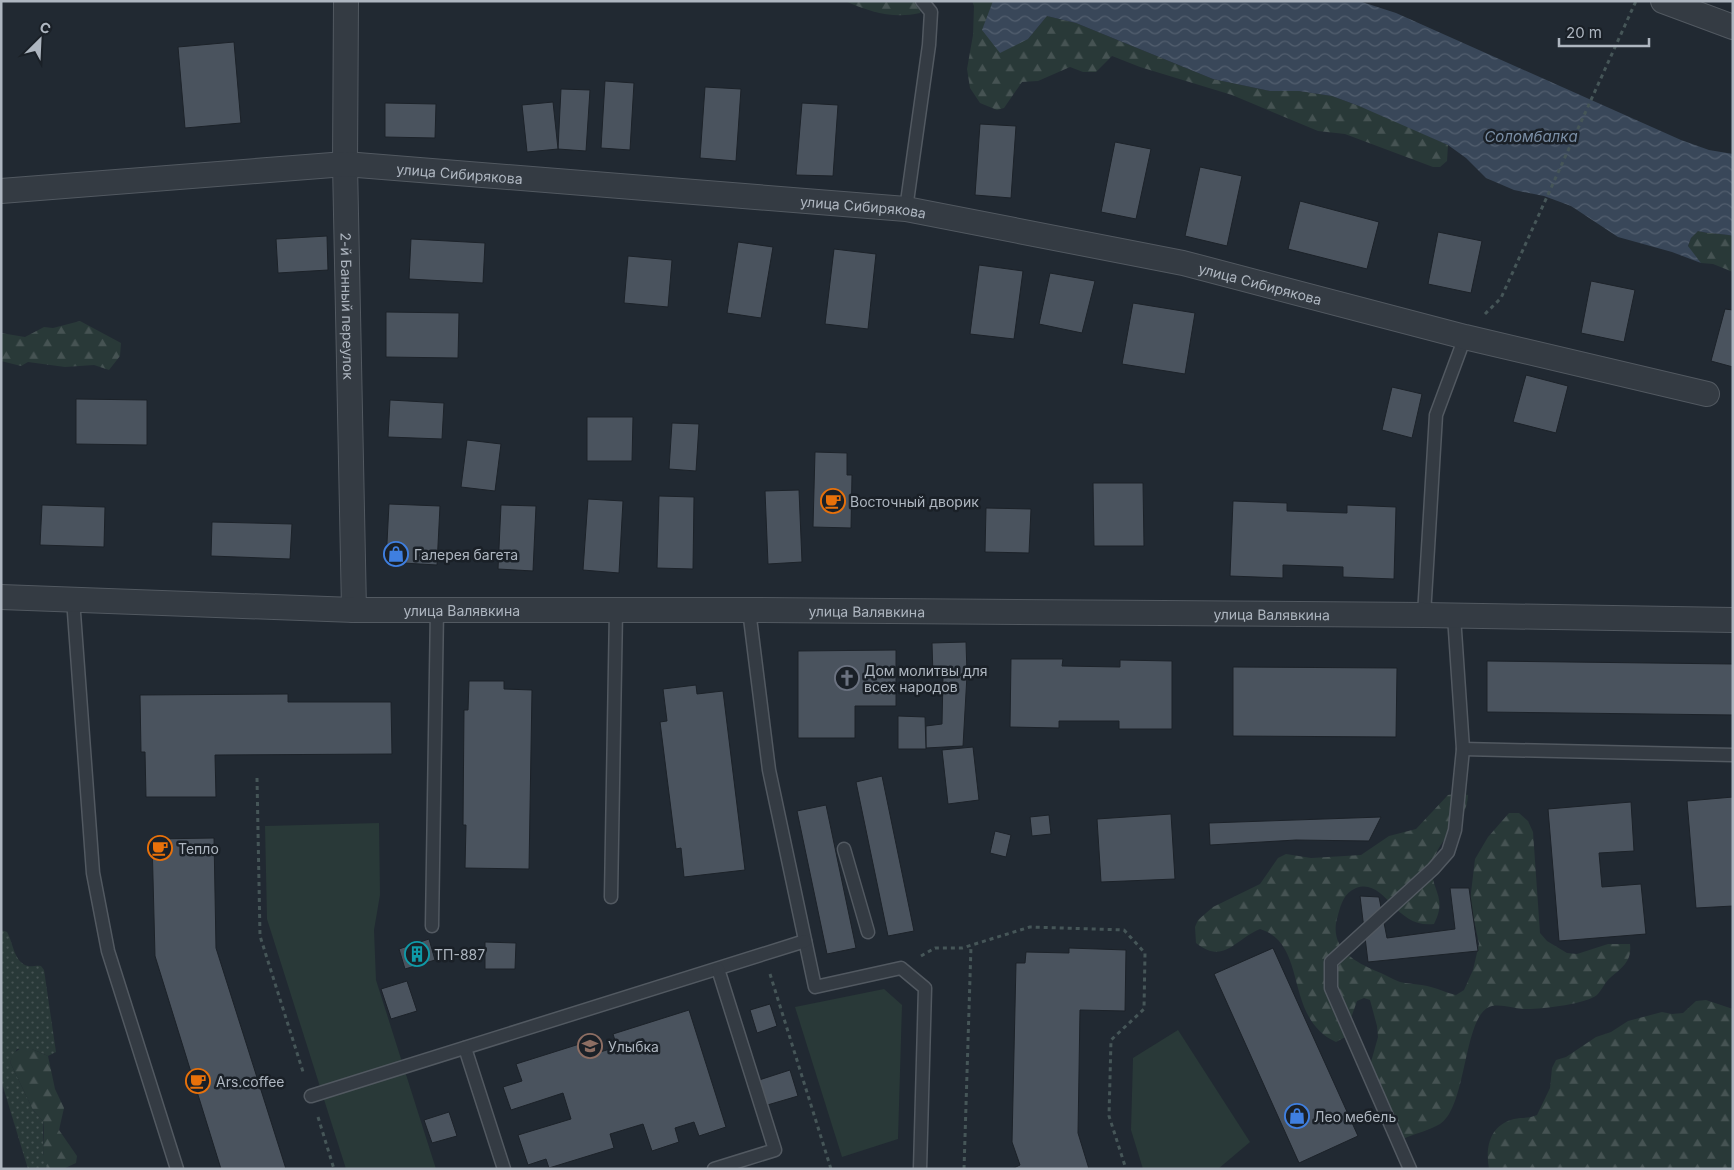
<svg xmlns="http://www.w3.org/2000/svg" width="1734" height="1170" viewBox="0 0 1734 1170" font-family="Inter,sans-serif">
  <defs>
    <pattern id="grass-dots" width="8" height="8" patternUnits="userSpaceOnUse" patternTransform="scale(1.25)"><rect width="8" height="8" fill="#293938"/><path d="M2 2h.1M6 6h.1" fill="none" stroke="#465353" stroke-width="1.8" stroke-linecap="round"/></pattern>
    <pattern id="forest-firs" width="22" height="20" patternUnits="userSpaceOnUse" patternTransform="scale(1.25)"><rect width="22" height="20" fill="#293938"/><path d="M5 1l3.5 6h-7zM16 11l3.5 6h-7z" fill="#465353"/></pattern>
    <pattern id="water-waves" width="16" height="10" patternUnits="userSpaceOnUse" patternTransform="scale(1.25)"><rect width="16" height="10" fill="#394759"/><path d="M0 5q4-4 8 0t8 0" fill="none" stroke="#535f6f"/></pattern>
  </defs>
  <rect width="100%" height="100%" fill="#212932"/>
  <!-- grass -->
  <path fill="url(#grass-dots)" d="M1,930L7,932C13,942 14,963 28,966C33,967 36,965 41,966L44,970L56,1052L48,1056L32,1049H17L10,1062L33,1110L43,1121V1153L48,1169H28L1,1080Z"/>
  <!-- forest -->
  <g fill="url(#forest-firs)">
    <path d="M845,1H924L920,13C893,19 870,12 845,1Z"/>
    <path d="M972,1H993V4L1028,39L1047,16L1076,23L1213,79L1270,91H1299L1332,96L1386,116L1448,145L1447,161L1440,167H1433L1345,134L1318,131L1232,95L1140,67L1112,56L1096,72H1083L1070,67L1038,81L1022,82L1004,108L997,110L980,103L970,88L967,69L973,35L974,6Z"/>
    <path d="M1698,231C1710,234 1721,233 1733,236V272L1713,264L1701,263L1688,247L1691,238Z"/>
    <path d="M80,321L121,343L120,356L109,370L94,365L65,367L28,362L21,366L1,361V333L25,337L44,327L53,328Z"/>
    <path d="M1460,793L1468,795C1467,824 1438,836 1433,864C1428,889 1449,895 1434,924C1394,929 1386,877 1356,888C1344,893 1341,904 1338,915C1328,946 1351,960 1376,971C1384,974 1392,979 1400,982C1410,984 1421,984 1431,987C1439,989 1447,993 1456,995L1464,990L1473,970L1479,944L1470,901L1475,859L1488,837L1509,813H1519L1528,821L1533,832L1540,933L1547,941L1567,953L1577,954L1608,944H1630C1632,961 1623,967 1611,977C1605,982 1602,990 1597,995C1586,1004 1538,1010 1523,1009C1512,1008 1499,1003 1489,1007C1463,1019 1467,1107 1440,1124C1430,1130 1417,1133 1405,1138L1391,1133L1380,1119L1371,1062L1378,1037L1377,1026L1370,1000L1364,998L1357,1001L1351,1018L1349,1035L1336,1042C1283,1018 1309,944 1260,929C1234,940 1224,965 1196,943L1195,927L1198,920L1213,907L1260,884L1278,858L1286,854L1311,858L1361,855L1389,836L1416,829L1448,795Z"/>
    <path d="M1706,1000L1733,1009V1169H1489C1485,1147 1490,1125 1514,1119C1522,1117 1528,1119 1537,1115L1550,1088L1552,1068L1556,1060L1566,1057L1596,1037L1611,1032L1628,1021L1662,1012L1672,1014L1683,1013L1696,1001Z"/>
    <path d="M21,1048L32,1049L48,1056L55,1089L64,1108L59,1130L77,1156L76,1163L63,1169H48C39,1154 46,1137 43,1121L33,1110L10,1062L14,1053Z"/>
  </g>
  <!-- green -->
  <g fill="#293938">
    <path d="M379,823L380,895L374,930L376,980L436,1169H346L267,919L265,826Z"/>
    <path d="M884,989L902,1005L898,1139L842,1157L795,1007Z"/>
    <path d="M1178,1030L1250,1142L1218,1169H1143L1131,1130L1133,1058Z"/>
  </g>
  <!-- water -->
  <path fill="url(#water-waves)" d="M993,1H1359L1396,13L1681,140L1709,150L1733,154V236C1721,233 1710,234 1698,231L1691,238L1688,246L1701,263L1672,252L1618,237L1571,206L1544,196L1514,190L1486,178L1466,158L1448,145L1359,106L1332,96L1299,91H1270L1213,79L1076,23L1047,16L1028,39L1000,53L982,30Z"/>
  <!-- building -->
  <g fill="#4a535e" stroke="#1c2229">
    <path d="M234,42L241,123L185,128L178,47Z"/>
    <path d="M605,81L634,83L630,150L601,148Z"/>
    <path d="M705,87L741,89L736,161L700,158Z"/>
    <path d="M561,89L590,90L586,151L558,149Z"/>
    <path d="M553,102L558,149L527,152L522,105Z"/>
    <path d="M385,103L436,104L435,138L385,137Z"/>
    <path d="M802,103L838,105L833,176L796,175Z"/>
    <path d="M980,124L1016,126L1011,198L975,195Z"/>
    <path d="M1115,142L1151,149L1136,219L1101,212Z"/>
    <path d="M1200,167L1242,176L1227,246L1185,236Z"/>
    <path d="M1300,201L1379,222L1367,269L1288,249Z"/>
    <path d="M1438,232L1482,241L1471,293L1428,284Z"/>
    <path d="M327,236L328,270L278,273L276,239Z"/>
    <path d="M411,239L485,243L483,283L409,279Z"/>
    <path d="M738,242L773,247L761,318L727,313Z"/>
    <path d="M834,249L876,254L868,329L825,324Z"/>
    <path d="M628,256L672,260L668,307L624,303Z"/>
    <path d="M979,265L1023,271L1014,339L970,334Z"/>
    <path d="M1050,273L1095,281L1082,333L1039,324Z"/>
    <path d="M1591,281L1635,290L1624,342L1581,333Z"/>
    <path d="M1133,303L1195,313L1185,374L1122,364Z"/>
    <path d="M1725,309L1733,310V367L1711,361Z"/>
    <path d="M386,312L459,313L458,358L386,357Z"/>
    <path d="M1526,375L1568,386L1556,433L1513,422Z"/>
    <path d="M1392,387L1422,394L1412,438L1382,430Z"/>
    <path d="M76,399L147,400V445L76,444Z"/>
    <path d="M390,400L444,403L442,439L388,437Z"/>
    <path d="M587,417H633L632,461H587Z"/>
    <path d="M672,423L699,424L696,471L669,469Z"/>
    <path d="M467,440L501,444L495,491L461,487Z"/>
    <path d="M815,452L847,453V475H852L851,528L813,527Z"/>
    <path d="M1093,483H1143L1144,546H1094Z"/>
    <path d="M799,490L802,562L768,564L765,491Z"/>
    <path d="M659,496L694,497L693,569L657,568Z"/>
    <path d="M588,499L623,501L619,573L583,570Z"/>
    <path d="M1233,501L1287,503V511L1347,513V505L1396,507L1394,579L1343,577V567L1283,565V578L1230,576Z"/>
    <path d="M389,504L440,506L437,565L386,562Z"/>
    <path d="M42,505L105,507L104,547L40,545Z"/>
    <path d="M501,505L536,506L533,571L498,569Z"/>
    <path d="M986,508L1031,509L1029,553L985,552Z"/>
    <path d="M212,522L292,524L290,559L211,556Z"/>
    <path d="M966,642L967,675L933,677L932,643Z"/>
    <path d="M896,650V706H855V738H798V651Z"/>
    <path d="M1011,659H1063L1062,666L1120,667V660L1172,661V729H1119V721H1059V728L1010,727Z"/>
    <path d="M1487,661L1733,664V715L1487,712Z"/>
    <path d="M1233,667L1397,668L1396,737L1233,736Z"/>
    <path d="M967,675L963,746L926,748V726L942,724L943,676Z"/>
    <path d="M469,681H504V689L532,690L529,869L465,868L466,825H463L464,710H468Z"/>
    <path d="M696,685L697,694L723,691L745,870L684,877L681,848L676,849L660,722L667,721L663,689Z"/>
    <path d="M288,694V702H391L392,754L215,755L216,797H146L145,752H141L140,695Z"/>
    <path d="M898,716L925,717L926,749H898Z"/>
    <path d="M973,747L979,800L948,804L942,750Z"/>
    <path d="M882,776L914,931L888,936L856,782Z"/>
    <path d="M1733,797V906L1696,908L1687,801Z"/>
    <path d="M1631,802L1634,851L1599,853L1602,887L1641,884L1646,934L1559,941L1548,809Z"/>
    <path d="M826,805L856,948L827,954L797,811Z"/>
    <path d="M1171,814L1175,879L1101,882L1097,819Z"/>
    <path d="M1049,815L1051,834L1032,836L1030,817Z"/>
    <path d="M1381,817L1369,841L1296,840L1210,845L1209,823Z"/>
    <path d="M995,831L1011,835L1006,857L990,853Z"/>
    <path d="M214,838L216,948L286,1169H221L155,956L152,839Z"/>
    <path d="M1450,888H1469L1478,951L1368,962L1360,896L1379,897L1387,938L1455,929Z"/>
    <path d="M429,939L435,960L405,969L399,949Z"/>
    <path d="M485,942L516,943L515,969H485Z"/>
    <path d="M1069,948L1126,950L1125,1011L1080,1010L1078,1133L1089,1169H1012L1020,1165L1012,1142L1016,963H1025L1026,952L1069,953Z"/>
    <path d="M1273,948L1358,1136L1299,1163L1214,974Z"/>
    <path d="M407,981L417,1011L391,1019L381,989Z"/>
    <path d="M770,1004L777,1026L757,1033L750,1010Z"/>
    <path d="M689,1010L726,1127L699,1136L694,1122L675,1128L679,1142L652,1151L643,1124L610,1134L614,1148L549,1168L546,1159L528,1165L518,1135L571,1119L563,1093L511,1110L503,1087L522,1081L516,1064L589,1041L593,1054L617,1047L613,1034Z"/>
    <path d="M790,1070L798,1096L764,1106L756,1081Z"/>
    <path d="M449,1112L457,1136L432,1143L424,1120Z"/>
  </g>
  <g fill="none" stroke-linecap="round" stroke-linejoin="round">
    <defs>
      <g id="service">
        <path d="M906,209L929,45L931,12L922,1"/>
        <path d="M73,599L93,873L108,951L177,1169"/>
        <path d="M749,610L769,770L815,987L901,968L925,988L920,1169"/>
        <path d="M1424,615L1436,415L1465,337"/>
        <path d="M1463,749L1733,755"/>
        <path d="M844,849L868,932"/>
        <path d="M611,897L616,610"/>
        <path d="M432,926L437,609"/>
        <path d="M465,1048L504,1169"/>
        <path d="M311,1096L805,941"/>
        <path d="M714,1169L775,1150L718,969"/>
        <path d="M1410,1169L1331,988V962L1433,869L1448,852L1455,830L1463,749L1454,616"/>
      </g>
      <g id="minor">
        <path id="s1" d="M346,1L345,164L354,610"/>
        <path d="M1663,1L1733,27"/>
        <path id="s2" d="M1,191L345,164L906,209L1183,263L1465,337L1707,394"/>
        <path id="s3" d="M1,597L354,610H749L1424,615L1733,620"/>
      </g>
    </defs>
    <!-- service casing -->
    <use href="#service" stroke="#525961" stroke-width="15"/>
    <!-- minor casing -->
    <use href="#minor" stroke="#525961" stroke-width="26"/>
    <!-- path -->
    <g stroke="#465658" stroke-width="3" stroke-dasharray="4 4" stroke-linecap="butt">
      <path d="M1485,314L1501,298L1636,1"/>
      <path d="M257,778L260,936L304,1075"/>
      <path d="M921,956L935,948H962L1030,927L1124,930L1145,953L1144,1009L1111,1040L1109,1116L1126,1169"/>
      <path d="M770,974L831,1169"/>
      <path d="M318,1117L334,1169"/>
      <path d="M964,1169L971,946"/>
    </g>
    <!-- service -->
    <use href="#service" stroke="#343b43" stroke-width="12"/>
    <!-- minor -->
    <use href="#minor" stroke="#343b43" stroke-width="24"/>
  </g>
  <!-- icons -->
  <defs>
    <symbol id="cafe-ring" viewBox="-11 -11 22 22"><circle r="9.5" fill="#1a2027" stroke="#e8710a" stroke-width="1.5"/><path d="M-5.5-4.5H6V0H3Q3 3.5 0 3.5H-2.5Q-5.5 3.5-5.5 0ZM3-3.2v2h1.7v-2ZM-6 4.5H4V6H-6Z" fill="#e8710a"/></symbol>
    <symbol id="shop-ring" viewBox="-11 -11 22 22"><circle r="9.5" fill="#1a2027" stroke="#3f7fe0" stroke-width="1.5"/><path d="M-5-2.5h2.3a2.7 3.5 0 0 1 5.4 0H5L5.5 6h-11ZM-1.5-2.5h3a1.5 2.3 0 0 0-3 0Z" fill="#3f7fe0"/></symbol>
    <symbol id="church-ring" viewBox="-11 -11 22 22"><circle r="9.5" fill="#1a2027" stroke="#6b7280" stroke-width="1.5"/><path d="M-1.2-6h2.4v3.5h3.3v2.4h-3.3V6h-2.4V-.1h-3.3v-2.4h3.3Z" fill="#6b7280"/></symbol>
    <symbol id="building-ring" viewBox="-11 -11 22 22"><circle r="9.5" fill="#1a2027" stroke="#0f9aa8" stroke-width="1.5"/><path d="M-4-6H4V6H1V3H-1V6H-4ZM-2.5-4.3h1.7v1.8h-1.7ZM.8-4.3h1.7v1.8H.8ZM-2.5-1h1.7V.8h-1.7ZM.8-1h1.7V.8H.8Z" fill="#0f9aa8"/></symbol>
    <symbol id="school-ring" viewBox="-11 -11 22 22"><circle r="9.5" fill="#1a2027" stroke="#8d6e63" stroke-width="1.5"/><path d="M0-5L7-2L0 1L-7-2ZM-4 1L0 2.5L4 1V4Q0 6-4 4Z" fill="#8d6e63"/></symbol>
  </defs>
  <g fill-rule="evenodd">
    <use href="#cafe-ring" x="819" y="487" width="28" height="28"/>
    <use href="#shop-ring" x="382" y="540" width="28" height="28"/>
    <use href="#church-ring" x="833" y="664" width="28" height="28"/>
    <use href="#cafe-ring" x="146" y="834" width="28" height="28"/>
    <use href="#building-ring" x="403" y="940" width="28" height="28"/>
    <use href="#school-ring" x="576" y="1032" width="28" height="28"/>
    <use href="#cafe-ring" x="184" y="1067" width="28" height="28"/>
    <use href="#shop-ring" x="1283" y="1102" width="28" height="28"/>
  </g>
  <g text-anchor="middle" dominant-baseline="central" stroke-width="5" stroke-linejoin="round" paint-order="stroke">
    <!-- street labels -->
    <g font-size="14" fill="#aeb6c0" stroke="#1a2027">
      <text stroke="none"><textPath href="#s2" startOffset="460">улица Сибирякова</textPath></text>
      <text stroke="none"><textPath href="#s2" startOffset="865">улица Сибирякова</textPath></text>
      <text stroke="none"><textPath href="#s2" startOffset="1270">улица Сибирякова</textPath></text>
      <text stroke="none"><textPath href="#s1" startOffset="305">2-й Банный переулок</textPath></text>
      <text stroke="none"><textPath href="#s3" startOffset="461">улица Валявкина</textPath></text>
      <text stroke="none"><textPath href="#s3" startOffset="866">улица Валявкина</textPath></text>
      <text stroke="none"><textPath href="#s3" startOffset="1271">улица Валявкина</textPath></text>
    </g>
    <!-- poi labels -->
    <g font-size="14" fill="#aeb6c0" stroke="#1a2027" text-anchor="start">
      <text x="850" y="501">Восточный дворик</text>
      <text x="414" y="554">Галерея багета</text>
      <text x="864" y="670">Дом молитвы для<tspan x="864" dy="16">всех народов</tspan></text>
      <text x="178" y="848">Тепло</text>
      <text x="434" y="954">ТП-887</text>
      <text x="608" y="1046">Улыбка</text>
      <text x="216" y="1081">Ars.coffee</text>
      <text x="1314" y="1116">Лео мебель</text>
    </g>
    <!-- water labels -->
    <g font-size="15" font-style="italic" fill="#7a8ea5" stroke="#1a2027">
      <text x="1531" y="136">Соломбалка</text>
    </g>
  </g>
  <!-- border -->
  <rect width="1734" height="1170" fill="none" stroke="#aeb6c0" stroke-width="5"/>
  <!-- north arrow -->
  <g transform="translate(40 40) rotate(24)" stroke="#1a2027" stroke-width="4" paint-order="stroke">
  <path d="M0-4L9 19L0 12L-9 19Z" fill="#aeb6c0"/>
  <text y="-8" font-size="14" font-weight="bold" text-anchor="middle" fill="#aeb6c0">С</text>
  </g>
  <!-- scale -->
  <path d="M1559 38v8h90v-8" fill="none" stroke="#aeb6c0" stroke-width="2.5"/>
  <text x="1566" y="38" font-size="15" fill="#aeb6c0" stroke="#1a2027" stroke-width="4" paint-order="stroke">20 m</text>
</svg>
